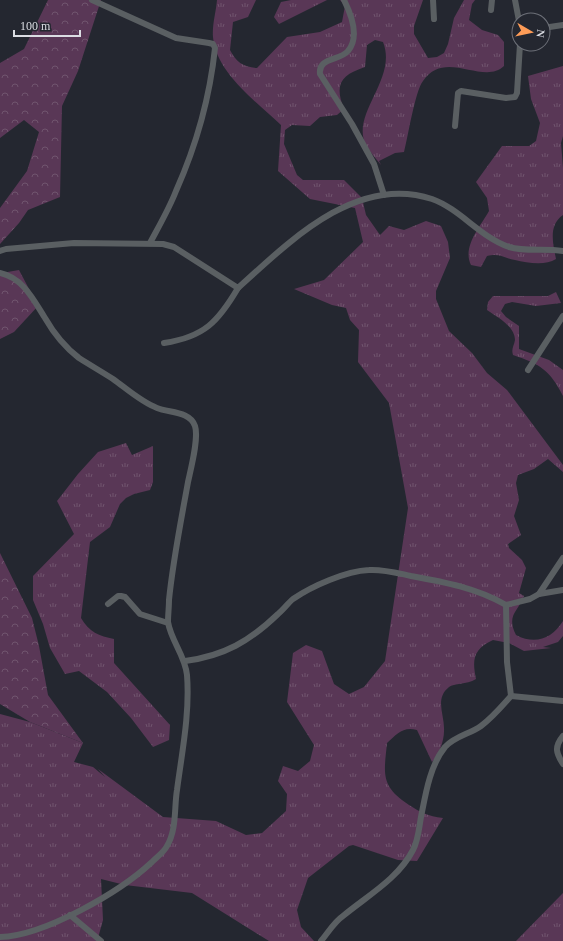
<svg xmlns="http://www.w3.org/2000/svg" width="563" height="941" viewBox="0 0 563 941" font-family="'Times New Roman',serif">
  <defs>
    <pattern id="grass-tufts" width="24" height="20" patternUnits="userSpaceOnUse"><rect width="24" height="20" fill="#593756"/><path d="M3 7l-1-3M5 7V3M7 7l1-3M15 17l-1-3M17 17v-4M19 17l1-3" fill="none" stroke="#70546e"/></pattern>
    <pattern id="forest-crowns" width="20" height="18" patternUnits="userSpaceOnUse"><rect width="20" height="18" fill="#593756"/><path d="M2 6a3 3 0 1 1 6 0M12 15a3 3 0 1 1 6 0" fill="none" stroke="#70546e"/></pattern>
  </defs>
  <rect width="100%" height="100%" fill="#242730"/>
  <!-- grass -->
  <g fill="url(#grass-tufts)">
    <path d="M217,0H256L248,17L233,22L230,50C236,62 243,67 257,68L287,37L320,32L342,22L345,6L340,0H423L414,26V34L428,58L437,57L444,53L448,44L454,18L464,0H475L472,4L469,20L482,30L498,35L504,42V66C483,86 445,48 423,81C415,91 408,137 404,152L395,153L379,161L381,165C376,159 370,152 366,145C350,114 398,79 383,42L375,40L367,45L365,67C341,75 334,84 344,109L337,115L320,117L310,126L292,125L285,130L284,144L297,175L303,180H344L362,198L366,215L380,235L389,226L404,230L426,221L441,226L448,242L450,258L436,291V299L449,331L472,353L487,373L507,390L563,465V472L548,459L534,469L518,475L516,483L519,500L514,516L521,535L508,544L509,548L522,560L526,568L519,593L524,596C518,612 506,615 516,635C535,645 552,639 563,621V636L558,642L543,647L551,648L524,651L509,643L493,640C473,649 472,660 476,679C466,685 454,683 449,687C434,699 445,715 444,731C444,741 439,755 432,762L417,730C403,726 397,734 387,743C384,774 380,786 409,805C422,813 427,816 443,818L417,861L398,860L353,845L349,846L308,878L297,910L301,927L314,941H269L192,893L125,885L101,879L103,920L98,938L99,941H0V714L30,722L83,743L74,762L93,767L105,777L98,769L163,817L216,821L246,835L262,833L286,811L287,794L278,781L283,766L298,771L310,761L314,745L287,702L293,653L306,645L322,651L334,684L349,694L364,687L385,661L408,508L389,403L358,362L359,330L350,320L346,308L332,305L294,289L324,280L363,242L355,208L310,199L278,171L281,125C257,102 216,73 213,37C212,25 216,12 217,0Z"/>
    <path d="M291,0H327L279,24L274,17L281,2Z"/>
    <path d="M563,66V136L561,143L563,168V215C548,225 553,244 556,259C545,266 528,263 515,260C503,258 500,253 487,256L481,267L471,265C462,247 480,227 489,211L487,198L476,182L502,146H529L536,141L540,123L531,99L528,76Z"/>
    <path d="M556,292L561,303L536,306L512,302L505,304L501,311L506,317L519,326V349L549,360L563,370V396C550,370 540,364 513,355C511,349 514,346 515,340C515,326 497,317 487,310L488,302L493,296H548Z"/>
    <path d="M126,443L132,455L153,446V482L150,490L134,494L126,498L120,504L110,527L90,542L81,618C89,632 99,636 114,639V663L170,725L169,740L153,747L131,718L107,692L79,671L65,674L50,648L43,624L33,600V576L74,534L57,501L78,474L98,452Z"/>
    <path d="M563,893V941H516Z"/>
  </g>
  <!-- forest -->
  <g fill="url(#forest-crowns)">
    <path d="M48,0H101L78,71L62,106L60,197L28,210L19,223L0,244V208L27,171L39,132L24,120L0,138V63L24,49Z"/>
    <path d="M19,270L38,306L14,332L0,339V276L2,273Z"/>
    <path d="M0,553L32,618L39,646L48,695L83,743L30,722L0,704Z"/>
  </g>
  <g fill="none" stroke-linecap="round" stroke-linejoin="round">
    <!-- minor -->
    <g stroke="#5a5f62" stroke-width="6">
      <path d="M92,0L176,38L209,43L213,44L215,48C210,96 196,146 176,191C169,209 159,226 150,243"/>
      <path d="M344,0C351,14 360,37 348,51C340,61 318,57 320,74L352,124L374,164L384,195"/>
      <path d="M433,0L434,19"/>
      <path d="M515,0L519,21"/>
      <path d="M491,10L492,0"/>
      <path d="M543,28L563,25"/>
      <path d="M455,126L458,93L461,91L506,98L515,97L517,93L520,44"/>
      <path d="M0,251L6,249L74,243L163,244L174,247L238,288C289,242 356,174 432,199C460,209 480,237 509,247C526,252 545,248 563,251"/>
      <path d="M0,273C23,278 33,299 45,318C53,332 66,348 79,358C90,365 102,372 113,379C127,389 141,402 157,408C169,413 190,411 195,426C199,438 191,468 188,482C181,521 173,560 169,600C169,607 168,615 168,622C171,641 185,655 187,675C190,713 182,752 177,790C174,808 177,829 167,846C164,852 157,857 152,862C120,892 44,936 0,937"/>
      <path d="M164,343C204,337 218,322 238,288"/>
      <path d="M528,370L563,316"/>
      <path d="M539,594L563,590"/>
      <path d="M108,604L118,596H121L125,597L140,614L168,623"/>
      <path d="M506,605L530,599L539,594L563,558"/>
      <path d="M185,661C224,656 250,641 278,614C284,609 288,603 293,599C312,586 346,571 369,570C383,569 397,573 411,576C444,582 477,588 506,605L507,662L511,696L563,701"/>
      <path d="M563,736C554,747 556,753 563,764"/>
      <path d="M70,915L101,941"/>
      <path d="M321,941C328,933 334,922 343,916C367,896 398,879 413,850C419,839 419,825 422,812C426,791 431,764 445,747C455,736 470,734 481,726C493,717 502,706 511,696"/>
    </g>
  </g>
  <!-- north arrow -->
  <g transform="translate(531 32) rotate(99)"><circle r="19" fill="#242730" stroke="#6d7078"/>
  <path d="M0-3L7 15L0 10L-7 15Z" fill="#fe9c57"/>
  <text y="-6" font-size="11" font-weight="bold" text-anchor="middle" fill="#dbdde3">N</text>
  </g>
  <!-- scale -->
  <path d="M14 30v6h66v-6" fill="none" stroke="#dbdde3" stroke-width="2"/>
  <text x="20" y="30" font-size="12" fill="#dbdde3" stroke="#242730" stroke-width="3" paint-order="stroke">100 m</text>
</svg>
